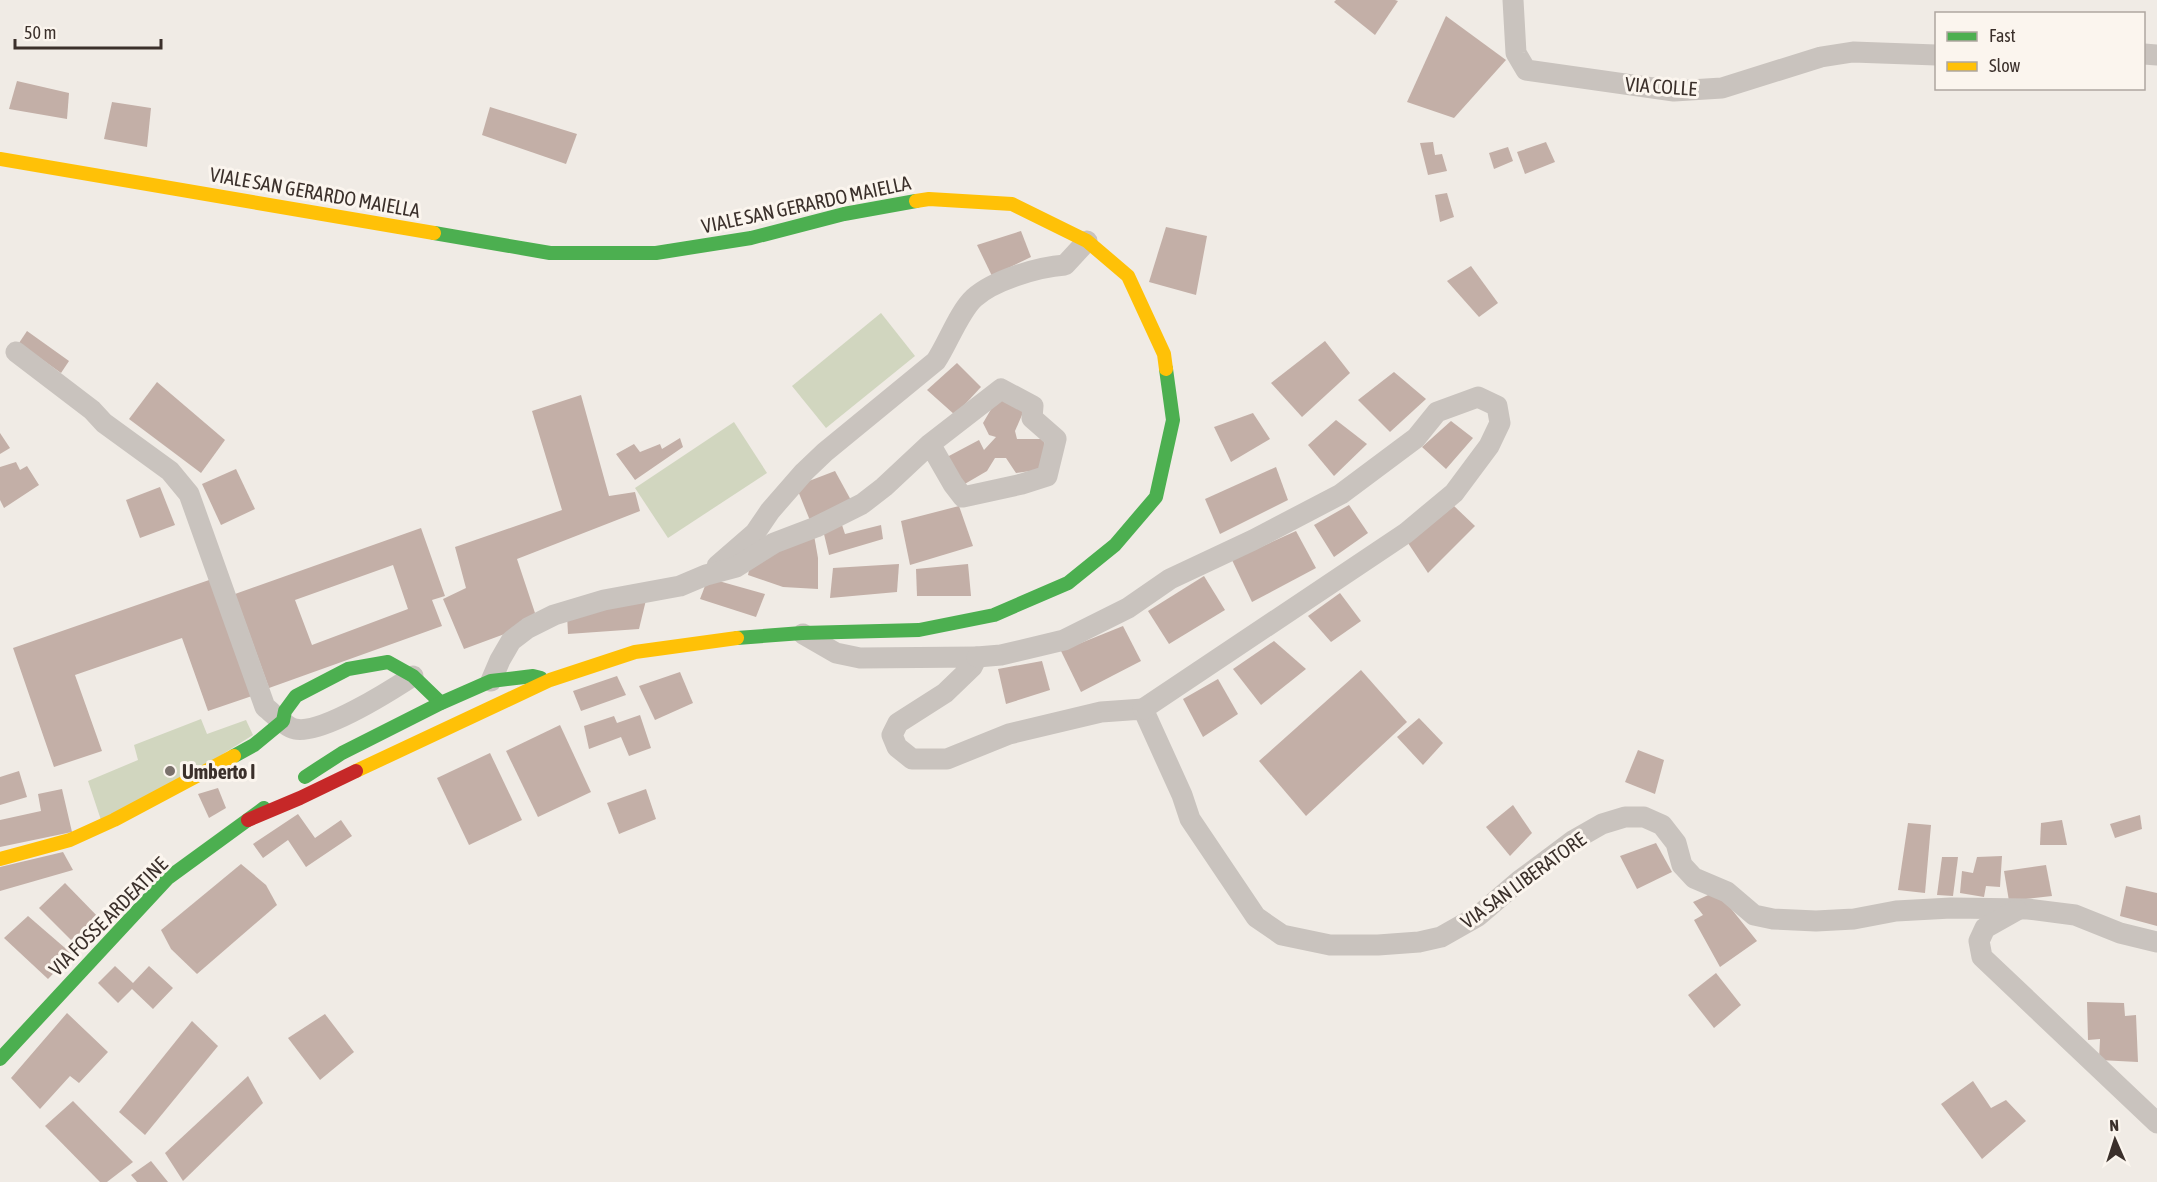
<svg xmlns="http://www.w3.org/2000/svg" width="2157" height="1182" viewBox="0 0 2157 1182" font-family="'Asap Condensed',sans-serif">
  <rect width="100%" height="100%" fill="#f0ebe5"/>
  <!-- green -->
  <g fill="#d1d6bf">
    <path d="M881,313L915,356L826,428L792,386Z"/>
    <path d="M734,422L767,473L668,538L635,488Z"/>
    <path d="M201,719L207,734L246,720L253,735L104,829L88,781L138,760L134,745Z"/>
  </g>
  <!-- building -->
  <g fill="#c3afa7" fill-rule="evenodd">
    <path d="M1336,0H1395L1398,1L1375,35L1334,2Z"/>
    <path d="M1446,16L1506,60L1454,118L1407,102Z"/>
    <path d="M17,81L69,93L67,119L9,109Z"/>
    <path d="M112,102L151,108L147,147L104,139Z"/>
    <path d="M490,107L577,134L566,164L482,135Z"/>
    <path d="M1433,142L1435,155L1442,154L1447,171L1428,175L1420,143Z"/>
    <path d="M1546,142L1555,162L1525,174L1517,152Z"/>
    <path d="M1508,147L1513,161L1494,169L1489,153Z"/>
    <path d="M1447,193L1454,217L1440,222L1435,195Z"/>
    <path d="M1166,227L1207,236L1196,295L1149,282Z"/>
    <path d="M1021,231L1031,257L992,276L977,245Z"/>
    <path d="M1471,266L1498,303L1479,317L1447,281Z"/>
    <path d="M27,331L69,361L61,373L19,343Z"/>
    <path d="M1325,341L1350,373L1302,417L1271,383Z"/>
    <path d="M957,363L981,387L955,415L927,390Z"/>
    <path d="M1394,372L1426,399L1390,432L1358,400Z"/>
    <path d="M157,382L225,440L201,473L129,419Z"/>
    <path d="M1000,394L1025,408L1015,431L1017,439H1044L1045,469L1016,473L1006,458H995L987,471L963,485L947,457L979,440L984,450L996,437L989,435L983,423Z"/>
    <path d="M581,395L609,496L635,492L640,511L517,559L535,613L518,629L464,649L443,599L466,588L455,547L562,510L532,411Z"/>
    <path d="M1253,413L1270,439L1231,462L1214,427Z"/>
    <path d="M1336,420L1367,444L1334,476L1308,445Z"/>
    <path d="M1451,421L1473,438L1446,469L1422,447Z"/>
    <path d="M0,433L10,448L0,454Z"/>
    <path d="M680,438L683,447L635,480L616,454L634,444L640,452L660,444L662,449Z"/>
    <path d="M16,462L20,470L27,466L39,485L4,508L0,500V467Z"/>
    <path d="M1276,467L1288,500L1220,534L1205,499Z"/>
    <path d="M236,469L255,509L221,525L202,484Z"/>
    <path d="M835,471L852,502L811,523L796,486Z"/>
    <path d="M160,487L175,525L140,538L126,500Z"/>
    <path d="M1349,505L1368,533L1334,557L1314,525Z"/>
    <path d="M959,506L973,546L910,565L901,521Z"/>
    <path d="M1454,506L1475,526L1428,573L1408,543Z"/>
    <path d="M842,525L845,534L881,525L883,539L829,555L823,530Z"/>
    <path d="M421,528L445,596L432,600L442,626L269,688L235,594ZM393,565L408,609L312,645L295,600Z"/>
    <path d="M1296,531L1316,568L1252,602L1232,560Z"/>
    <path d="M814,535L818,558V589L783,587L748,575L751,561Z"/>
    <path d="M899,564L897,592L830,598L833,568Z"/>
    <path d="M968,564L971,596H917L916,569Z"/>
    <path d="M1204,576L1225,610L1169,644L1148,611Z"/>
    <path d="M708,578L765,594L756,617L700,599Z"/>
    <path d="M212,579L252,696L208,711L182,638L75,675L102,751L54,767L13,648Z"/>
    <path d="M1340,593L1361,621L1331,642L1308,616Z"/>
    <path d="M646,600L639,629L568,634L567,615Z"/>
    <path d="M1123,626L1141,661L1081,692L1061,651Z"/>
    <path d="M1274,641L1306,669L1261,705L1233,669Z"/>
    <path d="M1042,661L1050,690L1006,704L998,669Z"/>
    <path d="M1361,670L1407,722L1306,816L1259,761Z"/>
    <path d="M680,672L693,703L655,720L639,686Z"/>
    <path d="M617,676L626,695L581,711L573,691Z"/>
    <path d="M1218,679L1238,714L1203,737L1183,699Z"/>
    <path d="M640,715L651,748L629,756L621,737L589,749L584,726L614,716L617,723Z"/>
    <path d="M1419,718L1443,743L1423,765L1397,737Z"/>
    <path d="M560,725L591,792L538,817L506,751Z"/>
    <path d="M1638,750L1664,760L1655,794L1625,782Z"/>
    <path d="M490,753L522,820L469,845L437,778Z"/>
    <path d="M19,771L27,797L0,805V777Z"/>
    <path d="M218,788L226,808L209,818L198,794Z"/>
    <path d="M62,789L72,832L0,847V820L41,811L38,794Z"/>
    <path d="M646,789L656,819L619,834L607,803Z"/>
    <path d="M1513,805L1532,833L1510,856L1486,827Z"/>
    <path d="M298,814L315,838L341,820L352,836L306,867L288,840L263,858L253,844Z"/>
    <path d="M2140,815L2142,829L2115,838L2110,824Z"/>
    <path d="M2062,820L2067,845H2040L2041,823Z"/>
    <path d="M1908,823L1931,825L1925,893L1898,890Z"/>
    <path d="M1656,843L1672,872L1637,889L1620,856Z"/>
    <path d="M63,852L73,870L0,891V867Z"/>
    <path d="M2002,856L2000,887L1986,886L1984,897L1960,893L1962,871L1973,873L1977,857Z"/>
    <path d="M1942,857H1958L1953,896L1937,895Z"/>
    <path d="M241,864L266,885L277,905L197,974L171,949L161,930Z"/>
    <path d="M2046,865L2052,896L2009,901L2004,871Z"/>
    <path d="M65,883L102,921L77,946L39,908Z"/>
    <path d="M2126,886L2157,893V926L2120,916Z"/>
    <path d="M1717,891L1757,941L1720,967L1694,920L1703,915L1693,902Z"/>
    <path d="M28,916L72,954L48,979L4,938Z"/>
    <path d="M115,966L133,983L149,966L173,988L153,1009L132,989L118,1003L98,983Z"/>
    <path d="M1716,973L1741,1005L1714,1028L1688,995Z"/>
    <path d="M2087,1002L2124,1003L2125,1016L2136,1015L2138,1062L2099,1060L2100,1039L2088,1040Z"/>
    <path d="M67,1013L108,1052L79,1083L70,1076L40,1109L11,1078Z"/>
    <path d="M325,1014L354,1052L320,1080L288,1038Z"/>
    <path d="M192,1021L218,1046L145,1135L119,1112Z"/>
    <path d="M248,1076L263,1103L183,1181L165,1153Z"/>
    <path d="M1973,1081L1991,1108L2006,1100L2026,1121L1982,1159L1941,1104Z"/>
    <path d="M73,1101L133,1162L107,1182H100L45,1126Z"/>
    <path d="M151,1161L168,1182H137L131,1175Z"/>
  </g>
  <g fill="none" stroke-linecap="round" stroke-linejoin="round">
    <!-- street -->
    <g stroke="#c9c3be" stroke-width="21">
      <path d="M1513,0L1516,53L1526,70L1674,91L1722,88L1821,57L1853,52L1936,55"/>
      <path d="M2144,54L2157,55"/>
      <path d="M16,352L92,410L104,423L170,471L189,494L265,707C273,713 285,727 295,729C321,735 390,691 413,676"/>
      <path d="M717,566L755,533L770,511L804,472L825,452L936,361C948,343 959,312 974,298C994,280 1038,267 1065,265L1087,241"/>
      <path d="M803,634L836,653L860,658L977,657L972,667L945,693L898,723L892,735L897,747L912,759H947L1009,734L1101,712L1143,709L1182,795L1190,819L1256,917L1282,935L1330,945H1378L1419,942L1441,937L1478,916L1519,881L1574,840L1602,824L1625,817H1644L1662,825L1676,843L1682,865L1694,878L1727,892L1754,915L1773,919L1816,921L1854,919L1896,911L1951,908L2028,909L2075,915L2120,933L2157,942"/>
      <path d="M977,657L1001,655L1064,640L1128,608L1170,579L1253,540L1341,494L1416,438L1437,412L1478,397L1497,406L1500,423L1489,446L1454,493L1406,533L1143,709"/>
      <path d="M491,681L500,660L511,641L528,628L554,615L604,600L680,586L706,575L736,567L774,543L816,527L862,504L884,487L930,444L1001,389L1033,406L1032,418L1056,439L1047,476L1022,484L963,497L953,484L930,444"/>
      <path d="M2017,910L1985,928L1979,941L1982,957L2157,1123"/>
    </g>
    <!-- fast -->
    <g stroke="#4caf50" stroke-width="14">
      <path d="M434,233L550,253H656L751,238L844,214L916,201"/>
      <path d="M737,638L802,633L919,630L994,615L1068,583L1115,545L1156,497L1173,420L1166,369"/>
      <path d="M234,756L254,745L283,721L285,711L296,696L348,669L388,662L413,676L441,703"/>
      <path d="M305,777L342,753L441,703L491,681L533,676L541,678"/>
      <path d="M0,1059L168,878L264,808"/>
    </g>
    <!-- slow -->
    <g stroke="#ffc107" stroke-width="14">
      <path d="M0,159L434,233"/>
      <path d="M916,201L929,199L1012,204L1087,241L1128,276L1164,354L1166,369"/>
      <path d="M356,771L550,680L635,652L737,638"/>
      <path d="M0,859L70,840L114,820L234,756"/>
    </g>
    <!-- jam -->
    <path stroke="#c62828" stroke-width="14" d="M248,820L300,798L356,771"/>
  </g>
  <!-- markers -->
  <circle fill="#7a716c" stroke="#fbf5ee" stroke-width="2" cx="170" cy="771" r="6"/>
  <g text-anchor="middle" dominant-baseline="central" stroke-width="6" stroke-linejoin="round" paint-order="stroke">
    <!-- street labels -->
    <g font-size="20" fill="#3b302b" stroke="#fbf5ee">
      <text transform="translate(1661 86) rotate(4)">VIA COLLE</text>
      <text transform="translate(315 192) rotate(10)">VIALE SAN GERARDO MAIELLA</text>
      <text transform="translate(806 204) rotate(-12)">VIALE SAN GERARDO MAIELLA</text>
      <text transform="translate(1523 880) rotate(-36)">VIA SAN LIBERATORE</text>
      <text transform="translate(108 916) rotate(-45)">VIA FOSSE ARDEATINE</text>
    </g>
    <!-- poi labels -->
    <g font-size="20" font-weight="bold" fill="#3b302b" stroke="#fbf5ee" text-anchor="start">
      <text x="182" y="771">Umberto I</text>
    </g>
  </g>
  <!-- legend -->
  <rect x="1935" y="12" width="210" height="78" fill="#fbf5ee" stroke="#aea6a0" stroke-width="1.5"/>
  <rect x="1947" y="32" width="30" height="9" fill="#4caf50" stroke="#aea6a0" stroke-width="1.5"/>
  <text x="1989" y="42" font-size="18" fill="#3b302b">Fast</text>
  <rect x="1947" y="62" width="30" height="9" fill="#ffc107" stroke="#aea6a0" stroke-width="1.5"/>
  <text x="1989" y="72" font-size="18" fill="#3b302b">Slow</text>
  <!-- north arrow -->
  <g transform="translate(2115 1140) rotate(357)" stroke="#fbf5ee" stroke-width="4.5" paint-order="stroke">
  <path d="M0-4.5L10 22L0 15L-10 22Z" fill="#3b302b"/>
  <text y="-9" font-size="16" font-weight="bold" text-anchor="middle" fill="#3b302b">N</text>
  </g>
  <!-- scale -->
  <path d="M15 39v9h146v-9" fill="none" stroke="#3b302b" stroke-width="3"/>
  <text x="24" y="39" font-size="18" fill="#3b302b" stroke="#fbf5ee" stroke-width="4.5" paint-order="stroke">50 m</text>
</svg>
